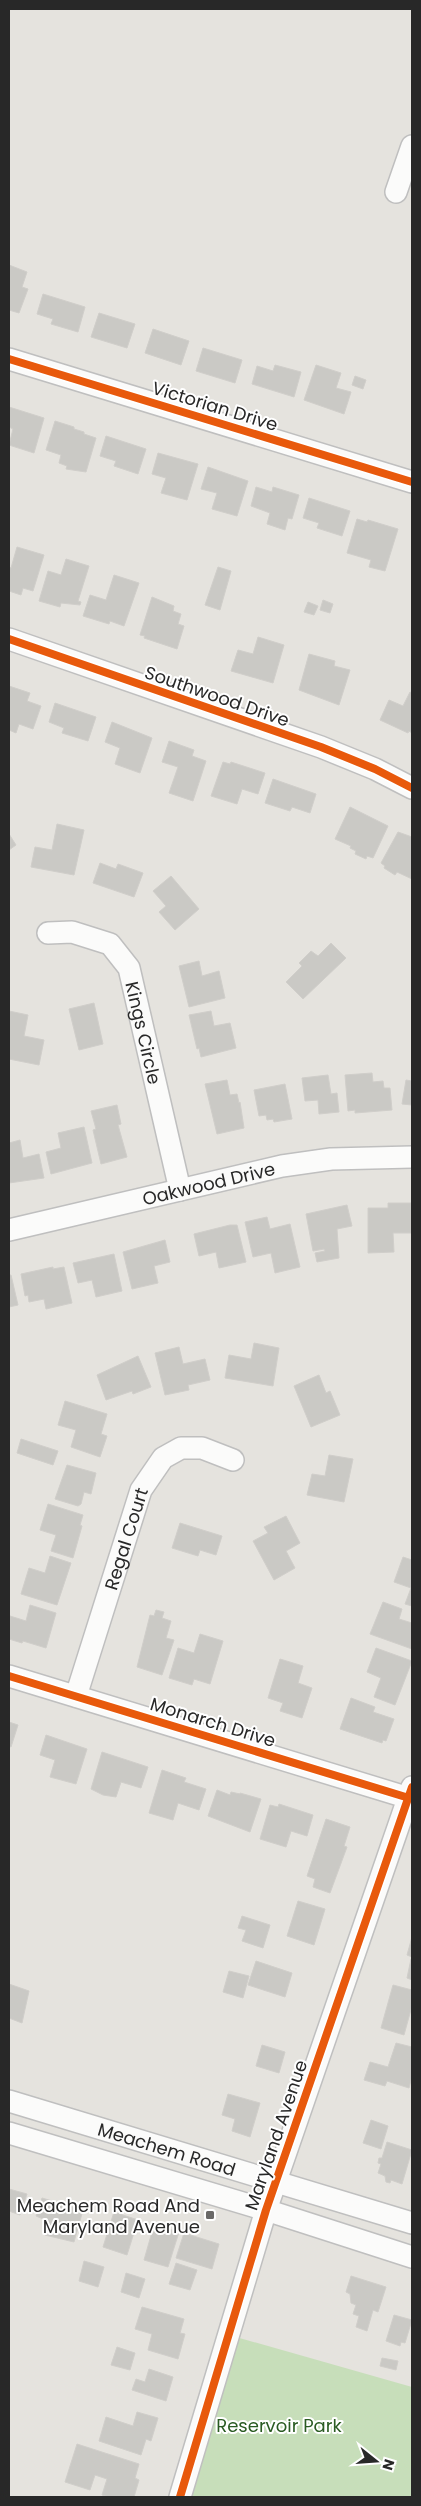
<svg xmlns="http://www.w3.org/2000/svg" width="421" height="2506" viewBox="0 0 421 2506" font-family="Poppins,sans-serif">
  <rect width="100%" height="100%" fill="#e5e3de"/>
  <!-- green -->
  <path fill="#c7deba" d="M229,2335L412,2387V2497H180Z"/>
  <!-- building -->
  <g fill="#cac9c5" stroke="#d0ceca">
    <path d="M9,265L27,272L22,287L28,289L19,313L9,310Z"/>
    <path d="M43,294L85,307L78,332L51,324L53,319L37,314Z"/>
    <path d="M99,313L135,324L127,348L91,337Z"/>
    <path d="M153,329L189,341L181,365L145,353Z"/>
    <path d="M203,348L242,360L235,383L196,371Z"/>
    <path d="M275,365L301,372L294,397L252,384L257,366L273,371Z"/>
    <path d="M316,365L341,373L336,388L351,392L344,414L304,400Z"/>
    <path d="M355,376L366,380L363,389L352,385Z"/>
    <path d="M9,407L44,418L34,453L9,445L13,429L9,427Z"/>
    <path d="M55,421L74,427V429L84,432V434L96,438L86,472L66,469L67,466L59,463L61,455L46,450Z"/>
    <path d="M106,436L146,449L138,474L114,466L116,461L100,456Z"/>
    <path d="M158,453L198,464L187,500L161,493L166,478L152,474Z"/>
    <path d="M208,467L248,481L237,516L212,509L217,493L201,489Z"/>
    <path d="M256,487L272,492L273,487L299,495L292,519L288,518L285,530L267,524L270,513L251,506Z"/>
    <path d="M309,498L350,511L342,536L317,528L319,523L303,518Z"/>
    <path d="M357,519L367,522L368,520L398,529L385,571L369,567L371,560L347,553Z"/>
    <path d="M17,547L44,555L33,591L23,588L21,595L9,591V567L11,568Z"/>
    <path d="M66,559L89,566L78,601L81,602L80,605L61,603L60,607L39,601L48,571L61,575Z"/>
    <path d="M218,567L231,571L220,610L205,605Z"/>
    <path d="M114,575L139,583L124,626L110,621L109,624L83,616L90,595L106,600Z"/>
    <path d="M152,597L174,606L173,611L181,614L178,624L184,626L177,649L144,638L145,636L140,635Z"/>
    <path d="M323,600L333,604L330,613L320,610Z"/>
    <path d="M308,602L318,606L314,615L304,612Z"/>
    <path d="M258,637L284,645L273,683L231,671L238,650L253,654Z"/>
    <path d="M309,654L335,661L334,666L350,670L339,705L299,690Z"/>
    <path d="M9,686L30,693L27,701L41,706L33,729L19,724L16,733L9,730Z"/>
    <path d="M410,692L412,693V733L409,731L408,733L380,720L389,700L403,706Z"/>
    <path d="M55,703L96,717L88,741L62,733L64,728L49,722Z"/>
    <path d="M112,722L152,738L140,773L115,764L120,748L105,742Z"/>
    <path d="M169,741L194,750L192,756L206,761L193,801L169,793L178,767L162,762Z"/>
    <path d="M223,762L230,764L231,762L265,773L258,794L242,789L237,804L211,796Z"/>
    <path d="M273,779L316,794L310,813L292,807L290,811L265,803Z"/>
    <path d="M350,807L388,826L373,858L367,856L366,859L355,854L356,851L350,848L351,846L335,839Z"/>
    <path d="M57,824L84,830L74,875L31,867L35,847L52,850Z"/>
    <path d="M398,832L412,837V879L397,872L395,875L384,868L385,866L381,863Z"/>
    <path d="M9,834L16,845L9,850Z"/>
    <path d="M100,863L116,869L118,864L143,873L134,897L93,883Z"/>
    <path d="M171,876L199,909L175,930L159,912L166,906L153,891Z"/>
    <path d="M331,943L346,958L303,999L286,982L302,966L299,963L311,951L318,956Z"/>
    <path d="M199,961L202,976L219,971L225,998L189,1007L179,966Z"/>
    <path d="M94,1003L103,1044L79,1050L69,1009Z"/>
    <path d="M9,1011L28,1015L24,1036L44,1040L39,1065L9,1059Z"/>
    <path d="M211,1011L214,1026L230,1023L236,1048L201,1057L199,1048L197,1049L189,1015Z"/>
    <path d="M372,1073L373,1082L383,1081L384,1088H390L392,1110L355,1113V1110L348,1111L345,1075Z"/>
    <path d="M328,1075L331,1094L337,1093L339,1112L319,1114L318,1100L305,1101L302,1078Z"/>
    <path d="M227,1080L230,1095L237,1094L239,1103L240,1102L244,1128L217,1134L205,1084Z"/>
    <path d="M406,1080L412,1081V1105L402,1104Z"/>
    <path d="M285,1084L292,1119L274,1122L273,1119L267,1120L266,1115L259,1116L254,1090Z"/>
    <path d="M117,1105L121,1124L118,1125L127,1157L101,1164L93,1130L96,1129L91,1111Z"/>
    <path d="M84,1127L92,1163L51,1174L46,1152L61,1148L58,1133Z"/>
    <path d="M20,1140L23,1158L39,1154L44,1178L9,1183V1143Z"/>
    <path d="M388,1203H411V1233H393L394,1252L368,1253V1208H388Z"/>
    <path d="M347,1205L352,1226L337,1229L339,1258L317,1262L315,1253L325,1251L324,1249L313,1251L306,1214Z"/>
    <path d="M267,1217L270,1229L290,1224L300,1267L275,1273L271,1253L253,1257L245,1222Z"/>
    <path d="M230,1225H237L246,1262L219,1268L216,1252L199,1256L194,1234Z"/>
    <path d="M165,1240L170,1262L154,1266L158,1283L132,1289L123,1252Z"/>
    <path d="M114,1254L122,1291L96,1297L92,1280L78,1283L73,1263Z"/>
    <path d="M53,1267V1269L64,1267L72,1303L46,1309L44,1299L29,1302L28,1295L25,1296L21,1274Z"/>
    <path d="M9,1275H11L18,1305L9,1307Z"/>
    <path d="M254,1343L279,1348L273,1386L225,1378L229,1355L251,1359Z"/>
    <path d="M179,1347L183,1364L205,1359L210,1380L188,1385L189,1390L165,1395L155,1353Z"/>
    <path d="M138,1356L151,1387L133,1394L132,1391L106,1400L97,1375Z"/>
    <path d="M319,1375L326,1393L330,1391L340,1415L311,1427L294,1386Z"/>
    <path d="M65,1401L107,1414L101,1434L107,1436L100,1457L71,1447L76,1430L58,1425Z"/>
    <path d="M21,1439L58,1451L53,1465L17,1453Z"/>
    <path d="M329,1455L353,1459L344,1502L307,1495L312,1474L325,1476Z"/>
    <path d="M67,1465L96,1473L91,1494L84,1492L81,1504L78,1506L55,1499Z"/>
    <path d="M48,1504L83,1515L80,1525L82,1526L73,1558L51,1551L56,1535L40,1530Z"/>
    <path d="M286,1516L300,1543L286,1551L295,1568L274,1580L253,1541L268,1533L264,1527Z"/>
    <path d="M180,1523L222,1536L216,1555L200,1550L198,1556L172,1548Z"/>
    <path d="M50,1556L71,1563L57,1605L21,1594L29,1568L45,1573Z"/>
    <path d="M403,1557L412,1560V1606L405,1604L411,1588L394,1582Z"/>
    <path d="M383,1602L402,1609L399,1619L412,1623V1649L370,1634Z"/>
    <path d="M30,1605L56,1613L46,1648L23,1641L22,1643L9,1639L10,1616L26,1621Z"/>
    <path d="M156,1610L164,1612L162,1618L171,1621L166,1638L174,1640L162,1675L137,1667L150,1615L154,1616Z"/>
    <path d="M200,1634L223,1641L210,1684L194,1679L192,1685L169,1678L178,1648L194,1653Z"/>
    <path d="M376,1648L412,1661L395,1705L374,1697L381,1678L367,1672Z"/>
    <path d="M280,1659L303,1666L298,1683L312,1688L302,1718L280,1711L283,1703L268,1698Z"/>
    <path d="M351,1698L375,1707L373,1712L394,1719L386,1741L383,1740L382,1743L340,1729Z"/>
    <path d="M9,1722L18,1725L11,1747L9,1746Z"/>
    <path d="M46,1735L87,1749L76,1784L50,1777L55,1760L40,1755Z"/>
    <path d="M102,1752L148,1767L141,1788L121,1782L116,1797L103,1795L91,1789Z"/>
    <path d="M162,1770L186,1778L184,1782L206,1789L199,1810L178,1803L173,1820L149,1813Z"/>
    <path d="M217,1790L230,1795L231,1792L240,1794V1793L261,1799L250,1832L208,1816Z"/>
    <path d="M279,1804L313,1815L307,1836L291,1831L286,1847L260,1839L270,1805L278,1807Z"/>
    <path d="M326,1819L350,1827L344,1846L347,1847L330,1893L313,1887L315,1879L307,1876Z"/>
    <path d="M298,1901L325,1909L314,1945L287,1936Z"/>
    <path d="M242,1916L270,1925L263,1948L242,1941L246,1930L238,1928Z"/>
    <path d="M412,1937V1957L407,1955Z"/>
    <path d="M411,1959L412,1960V1980L407,1978Z"/>
    <path d="M256,1961L292,1973L285,1997L248,1985Z"/>
    <path d="M229,1971L249,1976L243,1998L223,1992Z"/>
    <path d="M9,1984L29,1991L22,2023L9,2018Z"/>
    <path d="M393,1985L412,1990V2006L404,2035L381,2028Z"/>
    <path d="M396,2043L412,2047V2076L409,2088L387,2081L385,2086L364,2080L370,2062L388,2067Z"/>
    <path d="M262,2045L285,2052L279,2073L256,2066Z"/>
    <path d="M228,2094L260,2103L250,2137L232,2131L235,2119L222,2115Z"/>
    <path d="M371,2120L388,2126L381,2149L363,2143Z"/>
    <path d="M387,2142L412,2150L402,2184L391,2180L390,2183L386,2182L385,2176L378,2173L381,2164L378,2163L379,2158H382Z"/>
    <path d="M9,2189L27,2194L20,2215L9,2211Z"/>
    <path d="M42,2198L83,2210L74,2242L45,2235L48,2221L36,2216Z"/>
    <path d="M114,2212L138,2220L127,2255L103,2247Z"/>
    <path d="M154,2225L179,2232L168,2267L144,2260Z"/>
    <path d="M184,2233L219,2244L212,2269L176,2258Z"/>
    <path d="M84,2261L104,2267L98,2287L79,2281Z"/>
    <path d="M176,2263L197,2270L190,2290L169,2284Z"/>
    <path d="M126,2273L145,2279L139,2298L121,2292Z"/>
    <path d="M351,2276L386,2287L378,2312L373,2310L367,2331L356,2327L359,2316L353,2314L356,2305L351,2303L350,2294L346,2292Z"/>
    <path d="M142,2307L184,2319L180,2333L185,2334L178,2359L148,2350L152,2334L135,2329Z"/>
    <path d="M394,2315L412,2320L405,2343L401,2342L400,2346L386,2341Z"/>
    <path d="M117,2347L135,2353L130,2370L111,2365Z"/>
    <path d="M382,2358L398,2361L396,2370L380,2366Z"/>
    <path d="M149,2369L173,2377L166,2401L132,2390L136,2379L145,2382Z"/>
    <path d="M137,2412L158,2418L151,2441L146,2439L141,2455L99,2441L106,2417L133,2426Z"/>
    <path d="M77,2444L139,2464L135,2478L139,2480L134,2497H109L102,2495L107,2479L95,2475L90,2490L65,2482Z"/>
  </g>
  <g fill="none" stroke-linecap="round" stroke-linejoin="round">
    <defs>
      <g id="minor">
        <path d="M396,192L412,146"/>
        <path d="M9,359L412,482"/>
        <path d="M9,639L321,747L375,769L412,788"/>
        <path id="s1" d="M48,933L72,932L110,944L129,968L180,1190"/>
        <path id="s2" d="M9,1230L282,1166L331,1159L412,1157"/>
        <path d="M9,1676L409,1798"/>
        <path id="s3" d="M76,1696L141,1490L163,1458L181,1448H202L233,1460"/>
        <path id="s4" d="M9,2101L412,2223"/>
        <path d="M9,2133L266,2210L412,2257"/>
        <path d="M180,2497L266,2210L412,1787"/>
      </g>
    </defs>
    <!-- minor casing -->
    <use href="#minor" stroke="#bfbfbf" stroke-width="24"/>
    <!-- minor -->
    <use href="#minor" stroke="#fbfbfa" stroke-width="21"/>
    <defs>
      <g id="cycleway">
        <path d="M9,359L412,482"/>
        <path d="M9,639L321,747L375,769L412,788"/>
        <path d="M9,1676L409,1798"/>
        <path d="M180,2497L266,2210L412,1787"/>
      </g>
    </defs>
    <!-- cycleway casing -->
    <use href="#cycleway" stroke="#fff" stroke-width="11"/>
    <!-- cycleway -->
    <use href="#cycleway" stroke="#e8590c" stroke-width="8"/>
  </g>
  <!-- markers -->
  <rect fill="#6a6968" stroke="#fff" stroke-width="2" x="205" y="2210" width="10" height="10" rx="2.5"/>
  <g text-anchor="middle" dominant-baseline="central" stroke-width="4" stroke-linejoin="round" paint-order="stroke">
    <!-- street labels -->
    <g font-size="18" fill="#282828" stroke="#fff">
      <text transform="translate(215 406) rotate(17)">Victorian Drive</text>
      <text transform="translate(217 696) rotate(19)">Southwood Drive</text>
      <text stroke="none"><textPath href="#s1" startOffset="161">Kings Circle</textPath></text>
      <text stroke="none"><textPath href="#s2" startOffset="205">Oakwood Drive</textPath></text>
      <text stroke="none"><textPath href="#s3" startOffset="165">Regal Court</textPath></text>
      <text transform="translate(213 1722) rotate(17)">Monarch Drive</text>
      <text transform="translate(276 2135) rotate(-71)">Maryland Avenue</text>
      <text stroke="none"><textPath href="#s4" startOffset="165">Meachem Road</textPath></text>
    </g>
    <!-- poi labels -->
    <g font-size="18" fill="#282828" stroke="#fff" text-anchor="end">
      <text x="200" y="2205">Meachem Road And<tspan x="200" dy="21">Maryland Avenue</tspan></text>
    </g>
    <!-- park labels -->
    <g font-size="18" fill="#2a5b22" stroke="#fff">
      <text x="279" y="2425">Reservoir Park</text>
    </g>
  </g>
  <!-- border -->
  <rect width="421" height="2506" fill="none" stroke="#282828" stroke-width="20"/>
  <!-- north arrow -->
  <g transform="translate(376 2461) rotate(107)" stroke="#ffffff" stroke-width="4" paint-order="stroke">
  <path d="M0-4L9 19L0 12L-9 19Z" fill="#282828"/>
  <text y="-8" font-size="14" font-weight="bold" text-anchor="middle" fill="#282828">N</text>
  </g>
</svg>
